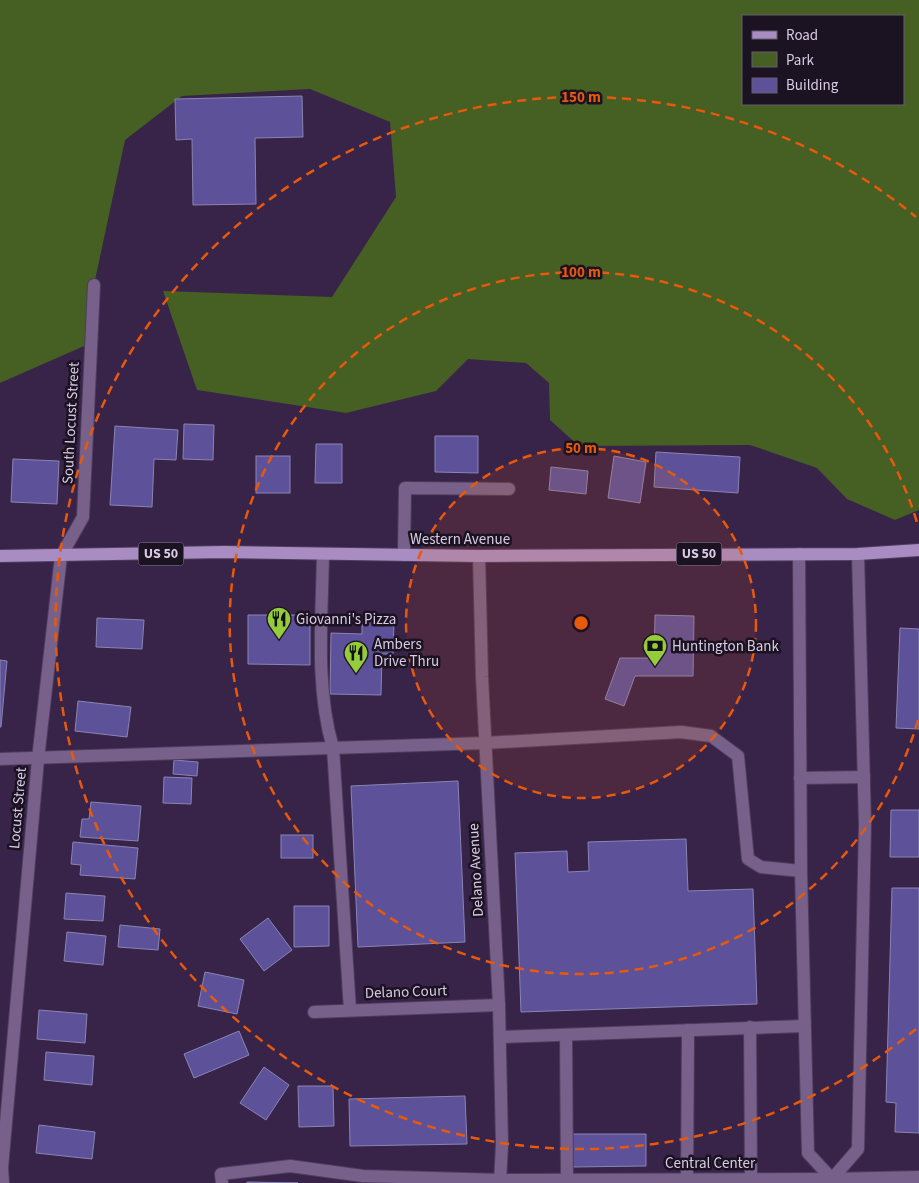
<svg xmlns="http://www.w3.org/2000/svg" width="919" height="1183" viewBox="0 0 919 1183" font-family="'Source Sans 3',sans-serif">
  <rect width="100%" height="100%" fill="#382349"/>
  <!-- green -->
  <path fill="#465f23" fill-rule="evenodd" d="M0,0H919V510L895,520L847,499L817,468L750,445L579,446L550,420L549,383L526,363L468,359L436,391L346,413L197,390L163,291L332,297L396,197L390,122L310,89L182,96L125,140L94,285L91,343L0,383ZM743,16H903V104H743Z"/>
  <!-- building -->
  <g fill="#5d529a" stroke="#8985b3">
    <path d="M302,96L303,137L255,138L256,204L193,205L192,139L176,140L175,99Z"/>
    <path d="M184,424L214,425L213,460L183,459Z"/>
    <path d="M115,426L178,430L176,460L154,459L152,507L110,505Z"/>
    <path d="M435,436H478V473L435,472Z"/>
    <path d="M316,444H342V483H315Z"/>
    <path d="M656,452L740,457L738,493L654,487Z"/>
    <rect x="256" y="456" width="34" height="37"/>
    <path d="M614,456L646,462L640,503L608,498Z"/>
    <path d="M13,459L59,461L57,504L11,502Z"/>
    <path d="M551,467L588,471L586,494L549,490Z"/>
    <path d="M248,615H310V665L248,664Z"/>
    <path d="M655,615L694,616L693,676H635L624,706L605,699L620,658H654Z"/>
    <path d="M97,618L144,620L142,649L96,647Z"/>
    <path d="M362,621L394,622L393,654H382L381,695L330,694L331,633L362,634Z"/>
    <path d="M900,628L919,629V729L896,728Z"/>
    <path d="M0,660L7,661L1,727H0Z"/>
    <path d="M78,701L131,707L127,737L75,731Z"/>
    <path d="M174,760L198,762L197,776L173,774Z"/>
    <path d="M164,777L192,778L191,804L163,803Z"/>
    <path d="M458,781L465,942L358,947L351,786Z"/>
    <path d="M91,802L141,806L138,841L80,837L82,819H89Z"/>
    <path d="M891,810H919V857H890Z"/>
    <rect x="281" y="835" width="32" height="23"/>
    <path d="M686,839L688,891L753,889L757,1004L521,1012L515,853L567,851L568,872L589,871L588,842Z"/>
    <path d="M73,842L138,848L135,879L80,875L81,865L71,864Z"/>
    <path d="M892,888H919V1133L895,1132L896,1103L886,1102Z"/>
    <path d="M66,893L105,896L103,921L64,919Z"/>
    <path d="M294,906H329V946L294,947Z"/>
    <path d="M268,918L292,950L264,971L240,939Z"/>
    <path d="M120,925L160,929L158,950L118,947Z"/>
    <path d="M67,932L106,936L103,965L64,961Z"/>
    <path d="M205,972L244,980L237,1014L198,1006Z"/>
    <path d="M39,1010L87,1014L85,1043L37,1039Z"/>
    <path d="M239,1031L249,1055L194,1078L184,1054Z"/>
    <path d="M46,1052L94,1056L92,1085L44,1080Z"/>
    <path d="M264,1067L289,1085L266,1120L240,1103Z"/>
    <path d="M298,1086H333L334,1126L299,1127Z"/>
    <path d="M465,1096L467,1144L350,1146L349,1099Z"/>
    <path d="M39,1125L95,1132L92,1159L36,1153Z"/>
    <path d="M571,1134H646V1166L572,1167Z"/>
    <path d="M247,1182L298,1183H247Z"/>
  </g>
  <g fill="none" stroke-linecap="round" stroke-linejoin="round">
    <defs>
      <g id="lane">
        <path d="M323,554C322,618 315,687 333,748L350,1010"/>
        <path d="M799,554L801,871L808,1153L832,1179V1183"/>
        <path d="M404,555L405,488L509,489"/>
        <path d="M0,759L485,743L681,732L711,736L738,756L748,859L761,867L801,871"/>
        <path d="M800,778L864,777"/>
        <path d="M750,1027L751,1179"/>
        <path d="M566,1035L567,1180"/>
        <path d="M500,1037L803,1026"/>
        <path d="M832,1179L858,1149L865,825L858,554"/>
        <path d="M687,1180L688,1030"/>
        <path d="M222,1183L221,1174L290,1166L363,1176L500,1180L832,1179L919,1177"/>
      </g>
      <g id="street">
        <path d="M479,556L482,677L499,1005L502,1144L500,1183"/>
        <path d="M314,1012L499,1005"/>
        <path d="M3,1183L2,1168L38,759L61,556L83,517L94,285"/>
      </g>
      <path id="primary" d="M0,556L224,552L479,556L858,554L919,550"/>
    </defs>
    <!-- lane casing -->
    <use href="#lane" stroke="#4f3d5d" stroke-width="14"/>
    <!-- street casing -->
    <use href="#street" stroke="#4f3d5d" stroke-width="14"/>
    <!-- primary casing -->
    <use href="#primary" stroke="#4f3d5d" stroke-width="14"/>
    <!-- lane -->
    <use href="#lane" stroke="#77618b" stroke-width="12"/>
    <!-- street -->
    <use href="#street" stroke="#77618b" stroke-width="12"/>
    <!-- primary -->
    <use href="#primary" stroke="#a98cc2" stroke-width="12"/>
  </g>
  <!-- distance rings -->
  <circle cx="581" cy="623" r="175" fill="#e8590c" fill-opacity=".12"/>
  <g fill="none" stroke="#e8590c" stroke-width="2.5" stroke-dasharray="9 6">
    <circle cx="581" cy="623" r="175"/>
    <path d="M918 720A351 351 0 1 1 918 526"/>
    <path d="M916 1029A526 526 0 1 1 916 217"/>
  </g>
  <!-- icons -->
  <defs>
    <symbol id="restaurant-pin" viewBox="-11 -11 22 30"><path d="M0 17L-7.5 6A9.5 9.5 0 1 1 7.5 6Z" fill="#95cc3b" stroke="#1b1222"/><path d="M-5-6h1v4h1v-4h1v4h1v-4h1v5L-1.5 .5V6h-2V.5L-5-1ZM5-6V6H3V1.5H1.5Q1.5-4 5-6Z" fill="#111"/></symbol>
    <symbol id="bank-pin" viewBox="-11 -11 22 30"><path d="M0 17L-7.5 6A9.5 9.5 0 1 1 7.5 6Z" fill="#95cc3b" stroke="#1b1222"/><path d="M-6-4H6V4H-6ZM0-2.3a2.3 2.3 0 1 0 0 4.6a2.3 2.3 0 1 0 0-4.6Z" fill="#111"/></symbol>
  </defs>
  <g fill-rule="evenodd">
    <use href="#restaurant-pin" x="265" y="605" width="28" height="38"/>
    <use href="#bank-pin" x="641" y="632" width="28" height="38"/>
    <use href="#restaurant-pin" x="342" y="639" width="28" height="38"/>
  </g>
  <g text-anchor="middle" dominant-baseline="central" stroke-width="5" stroke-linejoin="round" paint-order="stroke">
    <!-- shield labels -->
    <g fill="#1b1222" stroke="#9f94aa" stroke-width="1">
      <rect x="138.5" y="542.5" width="45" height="23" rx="4"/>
      <rect x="676.5" y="542.5" width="45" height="23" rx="4"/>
    </g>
    <g font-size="14" font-weight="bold" fill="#d8cce4">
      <text x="161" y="554">US 50</text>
      <text x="699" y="554">US 50</text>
    </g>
    <!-- street labels -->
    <g font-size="15" fill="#d8cce4" stroke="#1b1222">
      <text transform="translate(71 423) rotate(-87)">South Locust Street</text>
      <text x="460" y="539">Western Avenue</text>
      <text transform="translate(18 808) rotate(-85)">Locust Street</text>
      <text transform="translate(476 870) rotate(-93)">Delano Avenue</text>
      <text transform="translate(406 992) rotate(-2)">Delano Court</text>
      <text x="710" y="1163">Central Center</text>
    </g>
    <!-- poi labels -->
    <g font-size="15" fill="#d8cce4" stroke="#1b1222" text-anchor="start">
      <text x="296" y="619">Giovanni's Pizza</text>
      <text x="374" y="644">Ambers<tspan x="374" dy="17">Drive Thru</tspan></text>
      <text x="672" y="646">Huntington Bank</text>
    </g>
  </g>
  <circle cx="581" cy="623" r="8" fill="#e8590c" stroke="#1b1222" stroke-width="2.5"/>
  <g font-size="15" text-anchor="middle" font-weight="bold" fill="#e8590c" stroke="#1b1222" stroke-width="5" stroke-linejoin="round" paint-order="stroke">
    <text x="581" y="102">150 m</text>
    <text x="581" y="277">100 m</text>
    <text x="581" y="453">50 m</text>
  </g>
  <!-- legend -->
  <rect x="742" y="15" width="162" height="90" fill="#1b1222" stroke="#675c70"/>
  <rect x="752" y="31" width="25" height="8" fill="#a98cc2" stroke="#675c70"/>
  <text x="786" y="40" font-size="15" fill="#d8cce4">Road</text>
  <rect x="752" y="52" width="25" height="15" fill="#465f23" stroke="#675c70"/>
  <text x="786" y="65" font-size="15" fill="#d8cce4">Park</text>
  <rect x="752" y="78" width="25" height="15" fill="#5d529a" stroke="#675c70"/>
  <text x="786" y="90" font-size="15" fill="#d8cce4">Building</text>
</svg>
